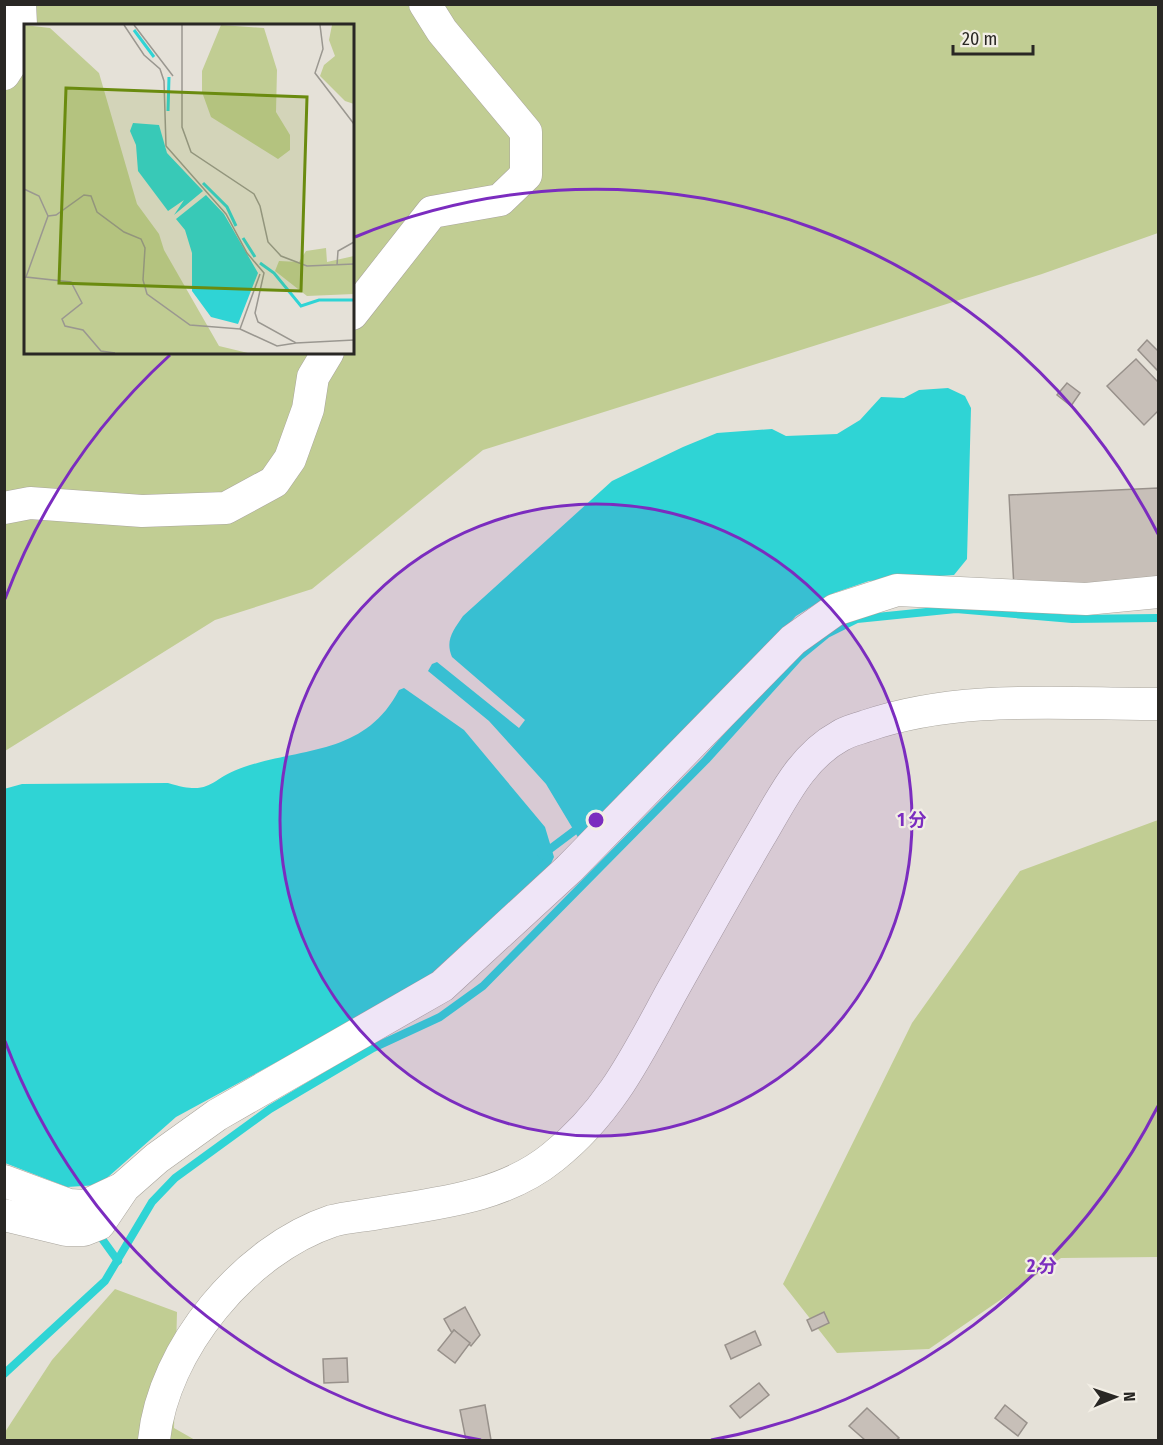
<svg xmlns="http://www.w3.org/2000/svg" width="1163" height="1445" viewBox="0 0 1163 1445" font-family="'Fira Sans Condensed','Noto Sans JP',sans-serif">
  <rect width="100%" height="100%" fill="#e5e1d8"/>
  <!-- green -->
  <g fill="#c1cd93" fill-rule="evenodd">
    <path d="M5,5H1158V233L1042,274L483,450L312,589L215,620L5,751ZM26,26H352V352H26Z"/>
    <path d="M1158,820V1257L1061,1258L929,1349L837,1353L783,1284L912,1023L1020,871Z"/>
    <path d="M115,1289L177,1312L174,1428L195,1440H5V1432L52,1360Z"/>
  </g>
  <!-- water -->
  <g fill="#2fd4d5">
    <path d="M948,388L965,396L971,408L967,559L954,575L869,581L834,593L796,616L691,731L579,839L546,784L489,721L428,671L432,664L437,662L519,728L525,720L452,657C445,640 453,631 463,616L612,481L683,447L717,433L772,429L786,436L837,434L860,420L881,397L904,398L919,390Z"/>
    <path d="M404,688L464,730L545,827L554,857L549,868L442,972L176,1117L99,1185L67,1187L5,1163L4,789L22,784L168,783C213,797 208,779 244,767C304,747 365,755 399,690Z"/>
  </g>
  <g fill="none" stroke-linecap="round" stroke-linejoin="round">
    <!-- stream -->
    <g stroke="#2fd4d5" stroke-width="8">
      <path d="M542,855L582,825"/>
      <path d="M100,1236L118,1261"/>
      <path d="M4,1374L105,1281L152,1202L175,1178L270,1109L373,1048L440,1017L483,986L706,760L799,657L827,634L857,619L956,609L1072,619L1158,618"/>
    </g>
  </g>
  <!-- building -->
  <g fill="#c7bfb8" stroke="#98918b" stroke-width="1.5">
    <path d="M1147,340L1158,351V371L1138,350Z"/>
    <path d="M1136,359L1158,382V411L1144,425L1107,386Z"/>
    <path d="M1067,383L1080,393L1071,406L1057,395Z"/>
    <path d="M1158,488V581L1014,588L1009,495Z"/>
    <path d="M465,1307L480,1335L471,1346L454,1330L452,1333L444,1319Z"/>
    <path d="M824,1312L829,1323L812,1331L807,1320Z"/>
    <path d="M454,1330L470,1343L455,1363L438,1350Z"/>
    <path d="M755,1331L761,1345L731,1359L725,1345Z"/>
    <path d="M347,1358L348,1382L324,1383L323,1359Z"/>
    <path d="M759,1383L769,1395L740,1418L730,1406Z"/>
    <path d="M485,1405L491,1440H466L460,1410Z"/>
    <path d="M1005,1405L1027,1423L1018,1436L995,1418Z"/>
    <path d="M867,1408L899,1438L896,1440H865L849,1426Z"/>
  </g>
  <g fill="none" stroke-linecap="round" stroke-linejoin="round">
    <defs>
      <g id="minor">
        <path d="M4,74L22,46L20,4"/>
        <path d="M352,314L432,212L500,200L526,175V132L442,31L425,4"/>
        <path d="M4,508L30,503L142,511L226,508L274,482L290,459L308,409L313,377L328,352"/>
        <path d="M4,1181L69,1205L85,1206L121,1189"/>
        <path d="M4,1215L66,1230H84L99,1224L124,1187L157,1158L217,1115L442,986L569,869L793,640L835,610L897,590L1086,599L1158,592"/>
        <path d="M154,1440C163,1349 245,1250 332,1221C346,1217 364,1216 379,1213C439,1203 504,1197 553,1157C611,1111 637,1055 672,991C701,939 730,887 760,836C782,799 801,757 840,736C848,731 858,729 866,726C959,694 1061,704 1158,704"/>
      </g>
    </defs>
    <!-- minor casing -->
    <use href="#minor" stroke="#a9a59d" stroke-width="33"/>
    <!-- minor -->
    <use href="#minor" stroke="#fff" stroke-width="32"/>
  </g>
  <!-- distance rings -->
  <circle cx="596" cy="820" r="316" fill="#7b2cbf" fill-opacity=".12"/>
  <g fill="none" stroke="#7b2cbf" stroke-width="3">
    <circle cx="596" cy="820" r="316"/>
    <path d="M1158 1106A631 631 0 0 1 711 1440M481 1440A631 631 0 0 1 5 1041M5 599A631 631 0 0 1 170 355M355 237A631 631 0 0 1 1158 534"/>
  </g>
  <!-- overview -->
  <g transform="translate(24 24)">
    <rect width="330" height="330" fill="#e5e1d8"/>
    <path d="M0,1L26,4L75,49L113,180L135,210L140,226L195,322L224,329H0ZM197,1L240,4L253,46L252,88L266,111V126L254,135L187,93L178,68V47ZM308,1H329L330,80L321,77L296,52L300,41L311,32L305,16ZM302,224L303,238L330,232V270L283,272L251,247L255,237L275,238L282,227Z" fill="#c1cd93"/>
    <path d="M109,99L135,101L143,129L179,167L150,191L160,176L144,187L114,147L112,121L106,107ZM182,171L200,190L234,249L214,300L187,293L168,267V229L161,206L152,195Z" fill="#2fd4d5"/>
    <path fill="none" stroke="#2fd4d5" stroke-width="3" d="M110,6L130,33M144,87L145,53M179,159L203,183L212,202M219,214L231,233M236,239L250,249L277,282L295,276H330"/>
    <path fill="none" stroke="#9a9790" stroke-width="1.5" d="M100,1L120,31L136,45L140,57L142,122L202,190L223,229L240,249L231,289L234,298L272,319L330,316M110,1L149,52M158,1V103L167,128L230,170L236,182L244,218L257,232L283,242L330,240M296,1L299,25L291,49L330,100M0,165L15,172L24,192L2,253L47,258L58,279L38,295L41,302L59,306L77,327L91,329M24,192L32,191L60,171L67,172L73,188L100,208L117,215L121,224L119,256L123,270L166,301L216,305L236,250M313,241L314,227L330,218M216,305L253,322L272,319"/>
    <path fill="#6a8b0f" fill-opacity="0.15" stroke="#6a8b0f" stroke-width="3" d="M42,64L283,73L277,267L35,259Z"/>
    <rect width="330" height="330" fill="none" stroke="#292724" stroke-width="3"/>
  </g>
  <circle cx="596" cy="820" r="9" fill="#7b2cbf" stroke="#f2eee5" stroke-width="3"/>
  <g font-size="18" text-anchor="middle" font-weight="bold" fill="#7b2cbf" stroke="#f2eee5" stroke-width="4.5" stroke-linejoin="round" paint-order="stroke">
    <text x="912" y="826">1 分</text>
    <text x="1042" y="1272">2 分</text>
  </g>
  <!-- border -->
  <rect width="1163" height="1445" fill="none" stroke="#292724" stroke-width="12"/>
  <!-- north arrow -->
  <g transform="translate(1115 1397) rotate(88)" stroke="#f2eee5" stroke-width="4.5" paint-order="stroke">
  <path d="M0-4.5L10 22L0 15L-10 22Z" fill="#292724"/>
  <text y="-9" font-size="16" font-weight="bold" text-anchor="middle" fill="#292724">N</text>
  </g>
  <!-- scale -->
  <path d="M953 45v9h80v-9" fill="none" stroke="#292724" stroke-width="3"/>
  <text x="962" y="45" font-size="18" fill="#292724" stroke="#f2eee5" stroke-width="4.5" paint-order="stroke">20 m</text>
</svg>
